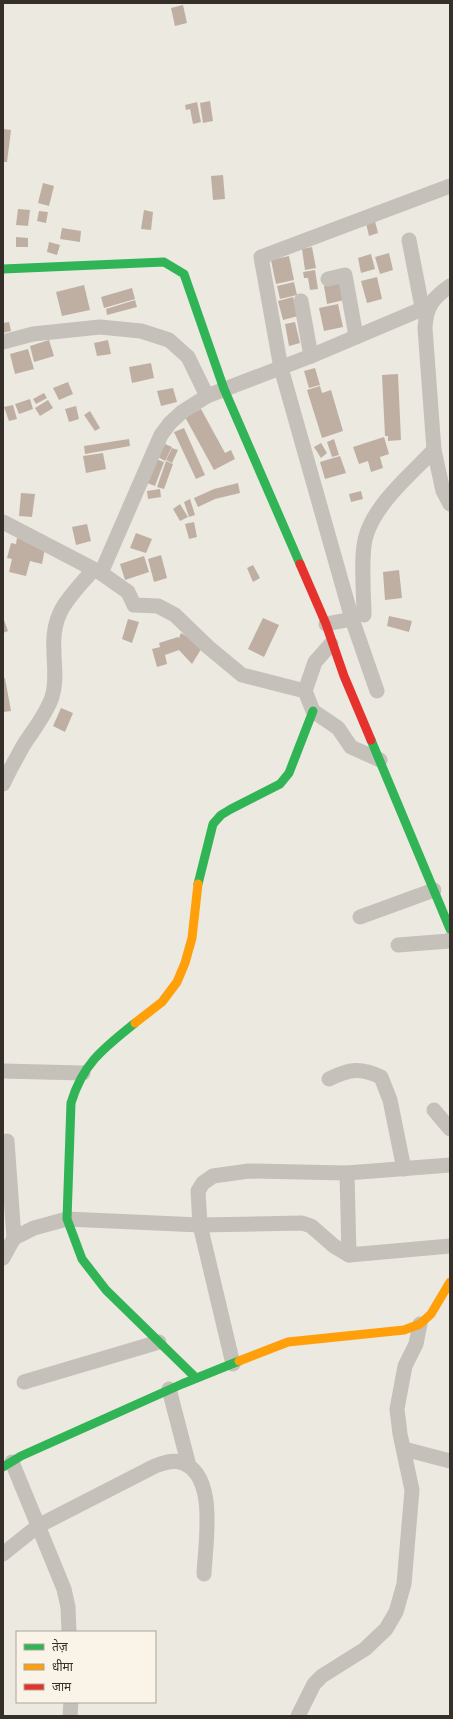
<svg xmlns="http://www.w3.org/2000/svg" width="453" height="1719" viewBox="0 0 453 1719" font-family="Roboto,'Noto Sans Devanagari',sans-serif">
  <rect width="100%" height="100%" fill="#ece9e1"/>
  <!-- building -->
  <g fill="#bfafa3">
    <path d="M183,5L187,23L175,26L171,8Z"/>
    <path d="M210,101L213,121L203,123L200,103Z"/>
    <path d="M197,102L201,122L193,124L190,109L186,110L185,105Z"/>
    <path d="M3,129L11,130L7,162H3Z"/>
    <path d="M223,175L225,199L213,200L211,176Z"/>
    <path d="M43,183L54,186L49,206L38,203Z"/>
    <path d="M18,209L30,210L28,226L16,225Z"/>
    <path d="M144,210L153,212L151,230L141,229Z"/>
    <path d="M39,211L48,212L46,223L37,221Z"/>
    <path d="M375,221L378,233L369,236L366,223Z"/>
    <path d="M62,228L81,231L80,242L60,239Z"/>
    <path d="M16,237L28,238V247H16Z"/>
    <path d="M49,242L60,245L57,255L47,252Z"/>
    <path d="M312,247L316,268L305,270L302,249Z"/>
    <path d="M389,253L393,270L380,274L375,257Z"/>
    <path d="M371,254L375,269L361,273L358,258Z"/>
    <path d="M289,256L294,280L276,284L271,260Z"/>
    <path d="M315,270L318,289L310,290L308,278H304L303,272Z"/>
    <path d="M377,277L382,299L367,303L361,281Z"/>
    <path d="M294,282L297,295L280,299L277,286Z"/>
    <path d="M340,283L344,300L327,304L324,286Z"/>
    <path d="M84,285L90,310L62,316L56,292Z"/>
    <path d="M132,288L135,299L104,308L101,297Z"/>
    <path d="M293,297L298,316L283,320L278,301Z"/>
    <path d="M135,300L137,307L107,315L106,309Z"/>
    <path d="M338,304L343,327L324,331L319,308Z"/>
    <path d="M9,322L11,331L3,333V323Z"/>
    <path d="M295,322L300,343L289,346L285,324Z"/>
    <path d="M49,340L54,356L34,362L30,346Z"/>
    <path d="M108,340L111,354L97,356L94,343Z"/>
    <path d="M28,349L34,369L15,374L10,354Z"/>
    <path d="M151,363L154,378L132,383L129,367Z"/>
    <path d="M315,368L320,385L309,388L304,371Z"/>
    <path d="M398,374L401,440L388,441V436H385L382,375Z"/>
    <path d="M68,382L73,394L59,400L53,388Z"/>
    <path d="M320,386L322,393L331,390L343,431L322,438L307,390Z"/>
    <path d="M173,388L177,402L161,406L157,391Z"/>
    <path d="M44,393L47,398L36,404L33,399Z"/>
    <path d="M30,399L33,409L19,414L15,404Z"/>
    <path d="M48,400L53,408L40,416L35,408Z"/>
    <path d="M13,405L17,419L9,421L4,407Z"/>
    <path d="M76,406L79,419L69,422L65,409Z"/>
    <path d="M201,409L225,453L231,450L235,459L214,470L185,417Z"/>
    <path d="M90,411L100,428L95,431L84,415Z"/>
    <path d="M184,428L205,475L196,479L174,432Z"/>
    <path d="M384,437L389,454L380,457L383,468L371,472L368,461L359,464L353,447Z"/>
    <path d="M129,439L130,446L85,454L84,446Z"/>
    <path d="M334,439L339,455L332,457L327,442Z"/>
    <path d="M321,443L327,453L321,458L314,447Z"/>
    <path d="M165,444L172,447L165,461L158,457Z"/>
    <path d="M172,448L178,450L172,463L166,460Z"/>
    <path d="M103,453L106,469L86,473L83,456Z"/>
    <path d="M340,456L346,473L325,479L320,462Z"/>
    <path d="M156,459L164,462L155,486L147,483Z"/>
    <path d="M166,461L173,464L164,489L157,487Z"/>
    <path d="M238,483L240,493L215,499L198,507L194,498L214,489Z"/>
    <path d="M160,489L161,497L148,499L147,491Z"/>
    <path d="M361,491L363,499L351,502L349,494Z"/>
    <path d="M21,493L35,494L32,517L19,516Z"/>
    <path d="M190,499L195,515L189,517L184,502Z"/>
    <path d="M180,504L188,517L180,521L173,509Z"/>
    <path d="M194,522L197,537L189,539L185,524Z"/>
    <path d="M87,524L91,541L76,545L72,527Z"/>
    <path d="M136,533L152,539L146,553L130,548Z"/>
    <path d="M17,538L45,548L42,564L30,561L26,576L9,572L12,559L7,558L11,543L16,544Z"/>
    <path d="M161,555L167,578L154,582L148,559Z"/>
    <path d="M144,556L149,572L125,580L120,564Z"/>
    <path d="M253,565L260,578L253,582L247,568Z"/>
    <path d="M399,570L402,598L385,600L383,572Z"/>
    <path d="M389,616L412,621L409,632L387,626Z"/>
    <path d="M3,617L8,631L3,633Z"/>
    <path d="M263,618L279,625L264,657L248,649Z"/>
    <path d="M128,619L139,622L132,643L122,639Z"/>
    <path d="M181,633L203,646L192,664L179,650L165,655L167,664L157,667L152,649L160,647L159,643L178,637L179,638Z"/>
    <path d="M5,678L11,711L3,712V679Z"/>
    <path d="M61,708L73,713L65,732L53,726Z"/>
  </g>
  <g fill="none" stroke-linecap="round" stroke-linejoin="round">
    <!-- street -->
    <g stroke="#c5c0ba" stroke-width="15">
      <path d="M409,240L422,307"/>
      <path d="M328,279L345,275L356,336"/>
      <path d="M450,286C433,298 426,306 425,328L434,450L443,491L450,504"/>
      <path d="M301,301L311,356"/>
      <path d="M3,342L33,334L100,327L141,331L169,340L188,357L207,396"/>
      <path d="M3,522L101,573L128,592L134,605L158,606L175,615L207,646L242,675L305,691L313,711L338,728L351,747L380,760"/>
      <path d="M101,573L161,435L170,423L182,412L207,396L311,356L429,306"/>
      <path d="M364,615C364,594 360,555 366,536C375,504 411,474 434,450"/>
      <path d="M326,624L352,619"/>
      <path d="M305,691L315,662L331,644"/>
      <path d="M377,691L352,619L281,368L261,257L450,186"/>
      <path d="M3,784C9,771 16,759 23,746C33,730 46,715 52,697C57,681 54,667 54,651C51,612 69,598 93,570"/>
      <path d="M360,917L434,890"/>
      <path d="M398,945L449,941L450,939"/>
      <path d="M3,1071L83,1073"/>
      <path d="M329,1079C349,1069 360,1067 381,1077L390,1100L404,1169"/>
      <path d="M434,1110L450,1129"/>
      <path d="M7,1141L14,1238"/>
      <path d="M347,1173L349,1255"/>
      <path d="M3,1258L14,1238L34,1228L67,1219L200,1225L302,1223L311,1226L334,1246L349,1255L450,1246"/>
      <path d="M233,1364L200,1225L198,1191L203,1183L213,1176L249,1171L347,1173L450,1165"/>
      <path d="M24,1382L159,1342"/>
      <path d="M169,1389L189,1466"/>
      <path d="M404,1449L450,1461"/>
      <path d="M12,1462L64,1589L68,1607L69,1632"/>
      <path d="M3,1554L38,1526L155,1466C163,1463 171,1460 179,1462C219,1471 205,1545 204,1574"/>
      <path d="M70,1716L71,1702"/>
      <path d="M298,1716L314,1684L322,1676L365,1649L386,1629L396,1612L404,1584L412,1490L400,1434L397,1409L405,1366L416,1344L420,1324"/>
    </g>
    <!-- fast -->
    <g stroke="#30b455" stroke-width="9">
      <path d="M3,269L164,262L184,274L224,389L300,564"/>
      <path d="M371,740L450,929"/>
      <path d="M198,884L213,824L221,815L231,809L280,784L289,773L313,711"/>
      <path d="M135,1023C104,1048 83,1063 71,1103L67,1219L82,1259L106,1290L196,1378"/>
      <path d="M3,1467L21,1456L182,1384L239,1361"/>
    </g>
    <!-- slow -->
    <g stroke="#ff9f0a" stroke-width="9">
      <path d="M135,1023L162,1002L177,982L185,963L192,938L198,884"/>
      <path d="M239,1361L288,1342L404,1330L420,1324L431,1314L450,1282"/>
    </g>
    <!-- jam -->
    <path stroke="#e5322d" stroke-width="9" d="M300,564L326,624L344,676L371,740"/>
  </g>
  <!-- border -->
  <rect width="453" height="1719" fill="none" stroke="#362e28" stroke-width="8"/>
  <!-- legend -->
  <rect x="16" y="1631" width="140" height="72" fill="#f9f3e8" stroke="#aba49b"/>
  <rect x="24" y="1644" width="20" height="6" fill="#30b455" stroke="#aba49b"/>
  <text x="52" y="1651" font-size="12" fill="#362e28">तेज़</text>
  <rect x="24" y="1664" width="20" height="6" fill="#ff9f0a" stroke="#aba49b"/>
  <text x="52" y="1671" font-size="12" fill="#362e28">धीमा</text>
  <rect x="24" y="1684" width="20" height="6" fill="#e5322d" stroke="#aba49b"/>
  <text x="52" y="1691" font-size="12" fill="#362e28">जाम</text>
</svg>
